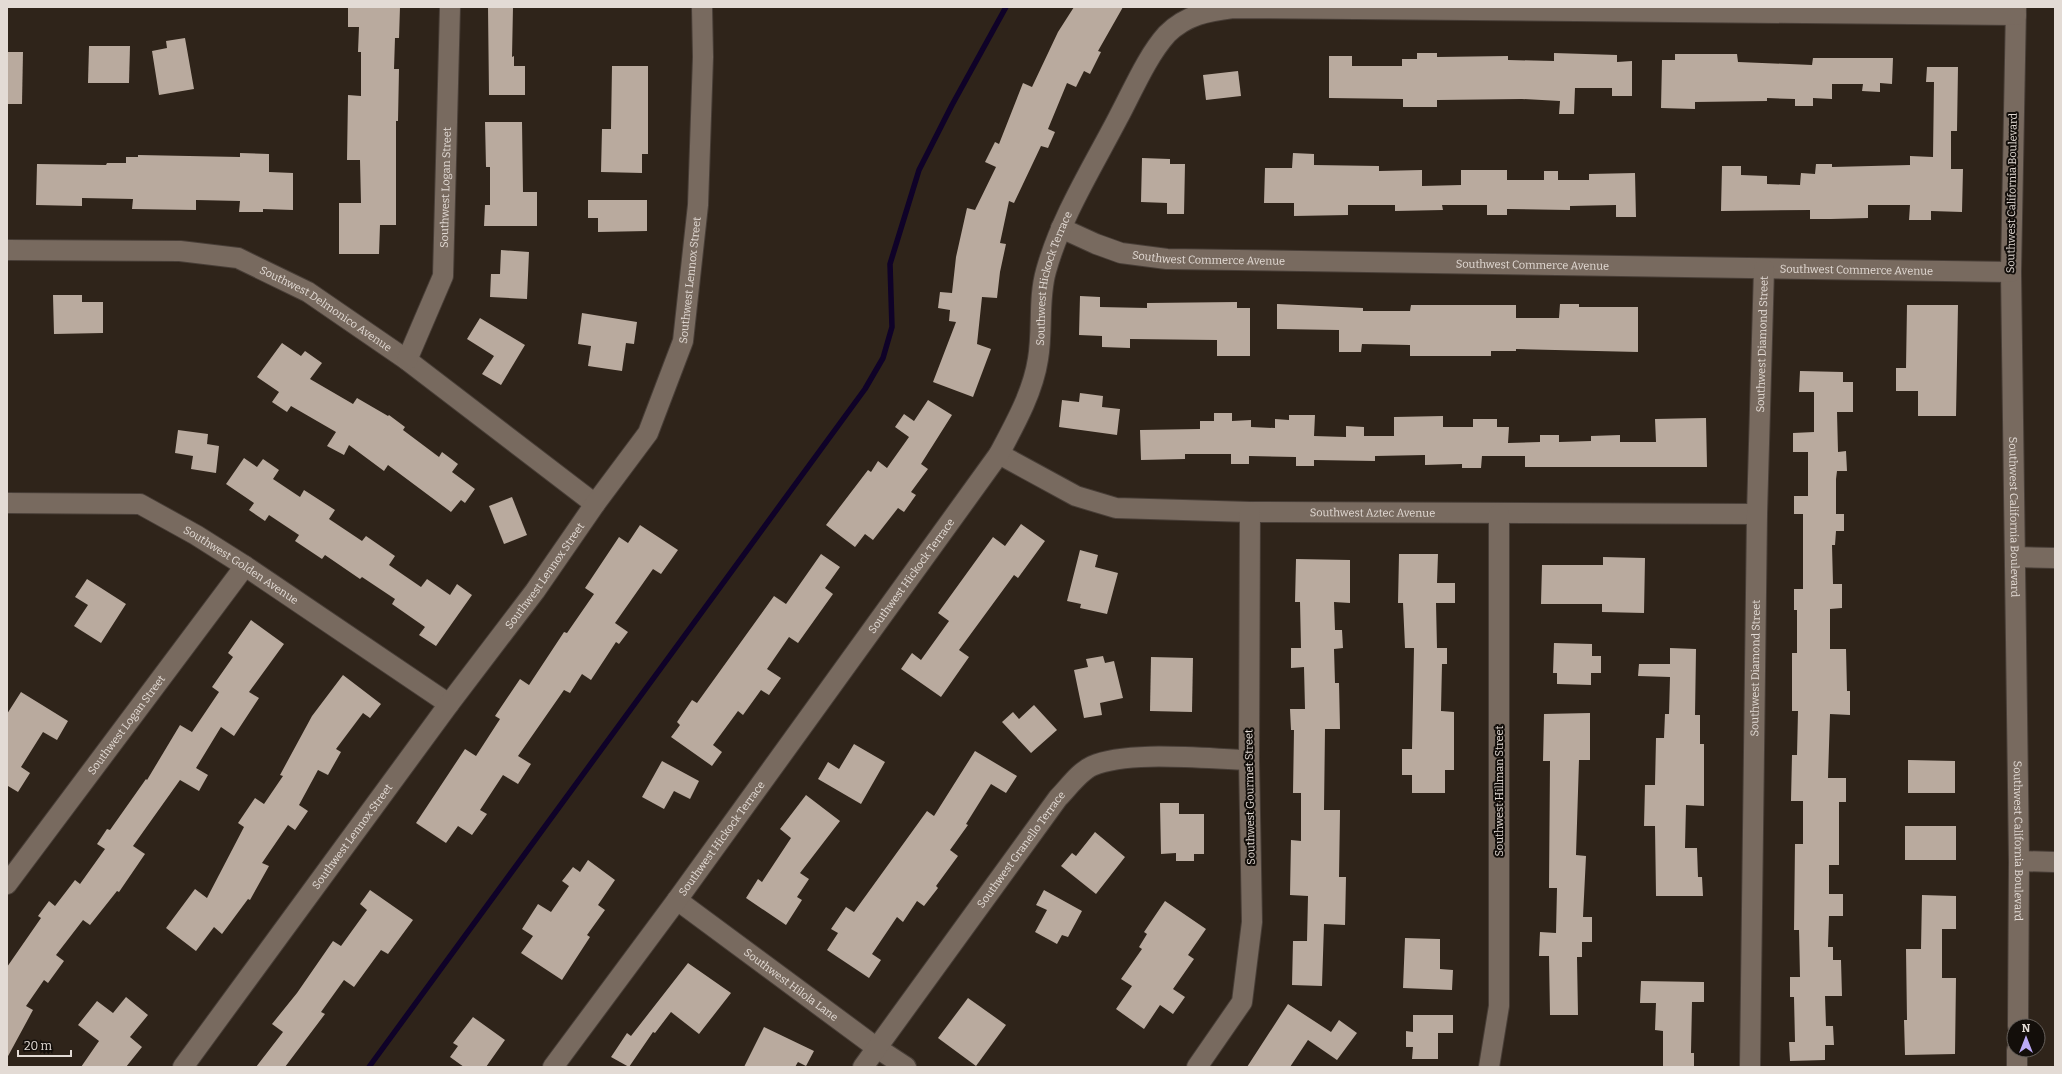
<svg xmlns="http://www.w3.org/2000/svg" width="2062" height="1074" viewBox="0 0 2062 1074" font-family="Bitter,serif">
  <rect width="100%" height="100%" fill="#2f241a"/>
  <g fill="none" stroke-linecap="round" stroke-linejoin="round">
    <!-- stream -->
    <path stroke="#0f0228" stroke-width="5.5" d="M369,1067L865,389L883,358L892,327L890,264L919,170L952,105L1006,7"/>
  </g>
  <!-- building -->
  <g fill="#b9aa9e">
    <path d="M348,7H400L399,38H395L394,69H399L398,121H396V225H380L379,254H339V203H361L360,160H347L348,95L361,96V52H358L359,27H348Z"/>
    <path d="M488,7H513L512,57L514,56V66H525V95H489Z"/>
    <path d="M1074,7H1123L1098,51L1101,52L1090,74L1084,71L1076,87L1067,83L1048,129L1055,132L1048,148L1041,146L1014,203L1009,201L1000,243L1006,244L1000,272L997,298L982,297L977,344L991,349L973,397L933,382L956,322L949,321L950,310L938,308L940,292L952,293L956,257L967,208L975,210L996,167L985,162L995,142L999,144L1023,83L1032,87L1058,32Z"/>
    <path d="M185,38L194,89L159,95L152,51L167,48L166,41Z"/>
    <path d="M89,46H130L129,83H88Z"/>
    <path d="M7,52H23L22,104H7Z"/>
    <path d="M1417,53H1437V57L1508,56V60L1554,61V53L1617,55V62L1632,61V96H1612V88H1575L1574,114H1559L1560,101L1522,99L1437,100V107H1403V99L1329,98V56H1352V66H1402V59H1417Z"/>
    <path d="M1675,54H1737L1738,62L1812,65L1813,58H1893L1892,84L1880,83V92L1862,91L1863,84H1832V99L1813,98V106H1795V99L1767,98V101L1695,102V109L1661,108L1662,60H1675Z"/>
    <path d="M612,66H648V154H642V173L601,172L602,129H611Z"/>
    <path d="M1927,67H1958L1957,131H1951V169H1963L1962,212L1931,211V220H1909L1910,205H1868V218L1831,219H1810V210L1721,211L1722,166H1741V175L1767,176V184L1800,185L1801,173L1815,174L1816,164H1832V167L1910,165V156L1933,157L1934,82H1926Z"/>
    <path d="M1238,71L1241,96L1206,100L1203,75Z"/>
    <path d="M485,122H522L523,192H537V226H484L485,205H490V167H486Z"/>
    <path d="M240,153L269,154V172L293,173V210L263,209V212H239L240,201L196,200V210L132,209L133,199L82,198V206L36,205L37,164L106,165L107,163H126V157H138V155L240,157Z"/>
    <path d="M1293,153L1314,154V165L1379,166V171L1422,170V186L1461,185V170H1507V180H1544V171H1558V180H1589V174L1635,173L1636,217H1616V205L1570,206V210L1507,209V215H1487V205H1442L1443,210L1395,211V205H1348V215L1294,216V203H1264L1265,168H1292Z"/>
    <path d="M1142,158L1170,159V164H1185L1184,214H1167V203L1141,202Z"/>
    <path d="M588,200H647V231L598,232V218H588Z"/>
    <path d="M501,250L529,252L527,299L490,297L491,274H500Z"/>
    <path d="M53,295H82V302H103V333L54,334Z"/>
    <path d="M1080,296L1100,297V307L1147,308V303L1237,302V308H1250V356H1217V340L1130,339V348L1102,347V336L1079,335Z"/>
    <path d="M1277,304L1363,308V311H1410L1411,305H1516V318H1559L1560,304H1579V307H1638V352L1516,349V351H1491V356H1410V345L1362,344L1361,352H1339V330L1277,329Z"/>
    <path d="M1907,305H1958L1956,416H1918V391H1896V368H1906Z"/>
    <path d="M582,313L637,322L634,344L626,343L622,371L588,366L591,346L578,344Z"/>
    <path d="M480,318L525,345L501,385L482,374L494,356L467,339Z"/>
    <path d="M282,343L301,356L305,351L322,363L310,379L353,404L357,398L388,416L389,415L405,427L403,430L439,457L442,452L458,464L452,472L475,489L465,503L461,500L451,512L388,465L384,471L349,445L344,455L327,446L336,432L291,406L287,412L272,402L279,392L257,377Z"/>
    <path d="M1800,371L1843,372V382H1853V412H1837L1838,452L1846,451L1847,471H1837L1836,479V514H1844V531H1836L1835,545H1832L1833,584H1842V608L1830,609V649H1846L1847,691H1850V715L1830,714L1828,778H1846V802H1839V865H1829V894H1843V916H1829L1828,947H1833V960H1841L1842,996H1825L1826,1026H1833L1834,1045H1825V1060L1790,1061L1789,1042H1795L1794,997H1790V977H1800L1799,930H1794L1795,844H1803V801H1791L1792,755H1797L1798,711H1792V653H1797V610H1794V589H1803V514H1794V496H1808V452H1793V433L1814,432V392H1799Z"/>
    <path d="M1080,393L1103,396L1102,407L1120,409L1117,435L1059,427L1062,400L1079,402Z"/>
    <path d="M928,400L952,415L921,464L928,469L911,492L916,495L904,512L898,508L873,540L865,534L855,547L826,525L868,470L871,472L878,461L887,468L909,437L895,427L904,414L914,421Z"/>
    <path d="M1214,413H1232V421L1251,420V427L1275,428V419L1289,420V415H1315L1314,436L1346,437V426L1364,427V436H1394V417L1443,416V427H1473V419H1497V427H1509L1508,443L1540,442V435H1559V442L1591,441V436L1620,435V442H1656L1655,419L1706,418L1707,467H1525V456H1482L1481,468H1462V464L1425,465V455L1375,456V461L1314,460V466H1296V457L1249,456V464H1231V454H1185V459L1141,460L1140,430L1200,429V421H1214Z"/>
    <path d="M178,430L208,434L207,444L219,446L216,473L191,469L193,456L175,453Z"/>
    <path d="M244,458L257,467L263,459L279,470L273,479L300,497L304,490L335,510L329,519L362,541L366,536L395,556L389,565L421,587L427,579L450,595L457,584L472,595L436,646L419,635L425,627L392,604L395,599L362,577L360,579L325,555L322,559L295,541L299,535L269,515L265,521L249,510L254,503L226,484Z"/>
    <path d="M512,497L527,535L504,544L489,506Z"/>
    <path d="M1021,524L1045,541L1018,578L1014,575L959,650L969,657L941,697L901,669L912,653L921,660L949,621L938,613L993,537L1005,546Z"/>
    <path d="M640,525L678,550L661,574L653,569L615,623L628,632L619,644L616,642L591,680L582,674L570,693L564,690L518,756L531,764L518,784L503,775L480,810L487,814L472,835L458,826L446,843L416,823L465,749L476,756L500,719L495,716L520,679L529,685L564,632L567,633L594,594L585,588L619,537L628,543Z"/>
    <path d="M1080,550L1098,555L1095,567L1118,573L1107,614L1080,608L1081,604L1067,601Z"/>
    <path d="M821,554L840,567L825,588L833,594L798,643L789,637L767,669L781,678L769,695L761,690L743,715L738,711L713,745L722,752L712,766L671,737L680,725L677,722L692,700L697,703L774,596L786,604Z"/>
    <path d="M1399,554H1438L1437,583H1455V603H1436L1437,648H1447V664H1442L1441,711L1454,712V770H1445V793H1412V775H1402V749H1412L1414,648H1405L1403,603H1398Z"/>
    <path d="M1603,557L1645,558L1644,613L1602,612V604H1541L1542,565H1603Z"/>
    <path d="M1296,559L1350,560V603L1334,602L1335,630H1342L1343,648L1334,649L1335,683H1339L1340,729H1325L1324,810H1340L1339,877H1346L1345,925L1324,924L1322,986L1292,985L1293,941H1307L1308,896L1290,895L1291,840L1301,841V793H1293L1294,730H1291L1290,709H1305L1304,667L1291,668V648H1301L1300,602H1295Z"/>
    <path d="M87,579L126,604L101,643L74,626L88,605L75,597Z"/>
    <path d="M251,620L284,644L249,692L259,698L234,736L221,727L196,768L208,775L199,791L180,780L133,846L145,854L119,892L117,891L90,925L83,920L56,955L64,961L48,983L44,980L26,1006L33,1010L7,1058V967L41,918L38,916L49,901L55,906L75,880L80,884L105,849L97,844L107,829L110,830L146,779L147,780L180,725L192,732L219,692L212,687L233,657L228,653Z"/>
    <path d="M1554,643L1592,644V656H1601V673H1591V685L1557,684V673H1553Z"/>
    <path d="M1670,648L1696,649L1695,715H1700V744H1704V806L1686,805L1685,848H1697L1698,877H1702L1703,896H1656L1655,826H1644L1645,785H1655L1656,738H1664L1665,714H1669L1670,677L1638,676L1639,664H1670Z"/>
    <path d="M1103,656L1105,663L1114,661L1123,698L1100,703L1102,715L1084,718L1074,670L1088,667L1086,659Z"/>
    <path d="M1151,657L1193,658L1192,712L1150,711Z"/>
    <path d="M343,675L381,704L370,718L363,713L336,749L341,752L328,775L318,770L299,805L308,811L295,830L288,825L262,863L269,866L250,900L248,899L222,934L214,927L196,951L166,928L195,889L207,898L244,827L238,823L255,798L264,804L283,776L280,775L312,716Z"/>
    <path d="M21,692L68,721L57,740L43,732L21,767L30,773L18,792L8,786L7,789V714Z"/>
    <path d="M1034,705L1057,730L1031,753L1002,722L1013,712L1019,719Z"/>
    <path d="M1590,713V760H1579L1576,855L1586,856L1583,917H1592V942H1582V957H1577L1578,1015H1550L1549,956H1539L1540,932L1556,933L1557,888H1549L1550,761H1543L1544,714Z"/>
    <path d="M854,744L885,762L861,804L818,779L828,762L839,769Z"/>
    <path d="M975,751L1017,776L1006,793L991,784L966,824L968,825L950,850L958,856L936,886L938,888L924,906L917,901L903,922L897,917L872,954L881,960L869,978L827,950L838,933L831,929L846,907L854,912L927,811L934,816Z"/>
    <path d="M1908,760L1955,761V793H1908Z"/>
    <path d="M662,761L699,781L690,799L674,791L664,809L642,797Z"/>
    <path d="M806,795L840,821L800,873L809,879L797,897L802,900L786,925L746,898L758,879L762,882L791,838L780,829Z"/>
    <path d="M1160,803H1179V814H1204V854H1194V861H1176V853L1161,854Z"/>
    <rect x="1905" y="826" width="51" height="34"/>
    <path d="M1095,832L1125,857L1096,894L1061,866L1072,853L1076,856Z"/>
    <path d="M588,860L615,880L598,905L605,910L587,935L590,937L562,980L521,953L533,936L522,929L538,904L551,912L569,886L562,881L573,867L580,872Z"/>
    <path d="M370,890L413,920L388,954L381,950L354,987L344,980L321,1012L325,1014L285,1067H256L283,1032L272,1024L297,993L333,941L341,946L367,910L360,904Z"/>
    <path d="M1044,890L1082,911L1068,937L1062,935L1057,944L1035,932L1047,910L1036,905Z"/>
    <path d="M1922,895L1956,896V929H1942V978H1956L1955,1054L1905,1055L1904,1020H1907L1906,949H1921Z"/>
    <path d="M1165,901L1206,929L1188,955L1194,959L1173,989L1185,997L1173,1014L1160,1005L1144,1029L1116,1009L1132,986L1121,979L1142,949L1139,947L1147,934L1144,932Z"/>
    <path d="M1405,938L1440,939V969L1453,970L1452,990L1403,988Z"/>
    <path d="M688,963L731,993L699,1034L671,1012L655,1033L653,1032L629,1067L611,1057L627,1033L631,1036Z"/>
    <path d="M1641,981L1704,982V1002H1692L1691,1053H1694V1067H1663V1031L1655,1030L1656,1003H1640Z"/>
    <path d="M126,997L148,1015L130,1037L142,1047L126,1067H81L99,1041L78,1025L97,1001L113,1013Z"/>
    <path d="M968,998L1006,1025L976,1066L938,1038Z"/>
    <path d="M1288,1004L1331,1032L1339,1020L1357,1033L1337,1060L1308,1040L1290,1067H1247Z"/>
    <path d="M1413,1015H1453V1033H1438V1059H1412L1413,1047H1406V1031L1413,1032Z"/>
    <path d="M473,1017L505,1040L486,1067H464L450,1057L458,1046L453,1043Z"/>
    <path d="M764,1027L814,1051L806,1066L798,1062L795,1067H744Z"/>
  </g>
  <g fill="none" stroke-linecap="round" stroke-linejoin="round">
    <defs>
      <g id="minor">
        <path id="s1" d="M2016,7L2011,272L2019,861L2018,1026"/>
        <path id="s2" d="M1061,228L1096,244L1121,253L1167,259L2011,272"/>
        <path id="s3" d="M7,250L180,251L238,258L308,292L407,360L595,504"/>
        <path id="s4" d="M407,360L443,276L450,7"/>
        <path id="s5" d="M999,454L1076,496L1116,508L1250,512L1757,514"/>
        <path id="s6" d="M7,503L140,504L196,535L245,566L449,704"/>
        <path d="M2015,557L2055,558"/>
        <path d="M2019,861L2055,862"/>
        <path id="s7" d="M7,884L245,566"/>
        <path id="s8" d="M677,900L877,1048L906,1067"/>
        <path id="s9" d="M183,1067L449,704L535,591L595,504L648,433L683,341L698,205L703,57L702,7"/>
        <path id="s10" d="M553,1067L677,900L999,454C1015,424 1033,392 1038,359C1043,330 1038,299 1046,271C1061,217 1092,168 1118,118C1132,92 1147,56 1167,34C1186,15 1208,11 1233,8L2016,15"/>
        <path id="s11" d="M863,1067L1058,798C1068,788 1079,772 1092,766C1128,750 1207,759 1249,760"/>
        <path d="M1197,1067L1242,1002L1252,922L1249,760L1250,512"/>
        <path d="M1489,1067L1499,1006V514"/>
        <path id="s12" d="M1750,1067L1757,514L1764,269"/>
        <path d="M2017,1067V1050"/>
      </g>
    </defs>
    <!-- minor casing -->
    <use href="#minor" stroke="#483e37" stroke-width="22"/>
    <!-- minor -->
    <use href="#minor" stroke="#786a5f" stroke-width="20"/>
  </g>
  <g text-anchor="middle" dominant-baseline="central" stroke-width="4" stroke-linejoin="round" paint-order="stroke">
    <!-- street labels -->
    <g font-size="11" fill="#e3dbd5" stroke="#130e0a">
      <text stroke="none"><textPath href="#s4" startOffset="180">Southwest Logan Street</textPath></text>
      <text transform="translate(2012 193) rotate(-89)">Southwest California Boulevard</text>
      <text stroke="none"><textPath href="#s2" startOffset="153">Southwest Commerce Avenue</textPath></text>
      <text stroke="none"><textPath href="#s2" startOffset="477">Southwest Commerce Avenue</textPath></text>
      <text stroke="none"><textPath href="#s2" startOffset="801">Southwest Commerce Avenue</textPath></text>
      <text stroke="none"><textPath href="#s10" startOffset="944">Southwest Hickock Terrace</textPath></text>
      <text stroke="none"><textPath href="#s9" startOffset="946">Southwest Lennox Street</textPath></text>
      <text stroke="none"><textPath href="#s3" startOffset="333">Southwest Delmonico Avenue</textPath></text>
      <text stroke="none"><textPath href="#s12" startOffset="723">Southwest Diamond Street</textPath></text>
      <text stroke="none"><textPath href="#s5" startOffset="386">Southwest Aztec Avenue</textPath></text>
      <text stroke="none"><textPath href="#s1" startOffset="510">Southwest California Boulevard</textPath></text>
      <text stroke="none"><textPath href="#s6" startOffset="251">Southwest Golden Avenue</textPath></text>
      <text stroke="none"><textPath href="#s9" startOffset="610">Southwest Lennox Street</textPath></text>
      <text stroke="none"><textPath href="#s10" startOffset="608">Southwest Hickock Terrace</textPath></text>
      <text stroke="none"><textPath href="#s12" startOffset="399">Southwest Diamond Street</textPath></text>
      <text stroke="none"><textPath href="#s7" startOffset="199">Southwest Logan Street</textPath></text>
      <text transform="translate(1499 791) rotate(-90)">Southwest Hillman Street</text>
      <text transform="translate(1250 797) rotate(-91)">Southwest Gourmet Street</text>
      <text stroke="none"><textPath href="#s9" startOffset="286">Southwest Lennox Street</textPath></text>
      <text stroke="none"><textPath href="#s10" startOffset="284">Southwest Hickock Terrace</textPath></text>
      <text stroke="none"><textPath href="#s1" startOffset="834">Southwest California Boulevard</textPath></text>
      <text stroke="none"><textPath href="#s11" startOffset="269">Southwest Granello Terrace</textPath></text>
      <text stroke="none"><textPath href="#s8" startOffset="142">Southwest Hilola Lane</textPath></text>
    </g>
  </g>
  <!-- border -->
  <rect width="2062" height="1074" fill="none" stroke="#e3dbd5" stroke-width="16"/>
  <!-- north arrow -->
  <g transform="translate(2026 1038)"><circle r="19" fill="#130e0a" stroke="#66605b"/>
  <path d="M0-3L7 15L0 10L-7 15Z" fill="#bbaaf6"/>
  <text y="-6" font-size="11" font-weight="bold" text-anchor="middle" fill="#e3dbd5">N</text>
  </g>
  <!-- scale -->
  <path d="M18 1050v6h53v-6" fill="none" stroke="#e3dbd5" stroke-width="2"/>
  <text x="24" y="1050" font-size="12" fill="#e3dbd5" stroke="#130e0a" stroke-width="3" paint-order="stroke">20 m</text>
</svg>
